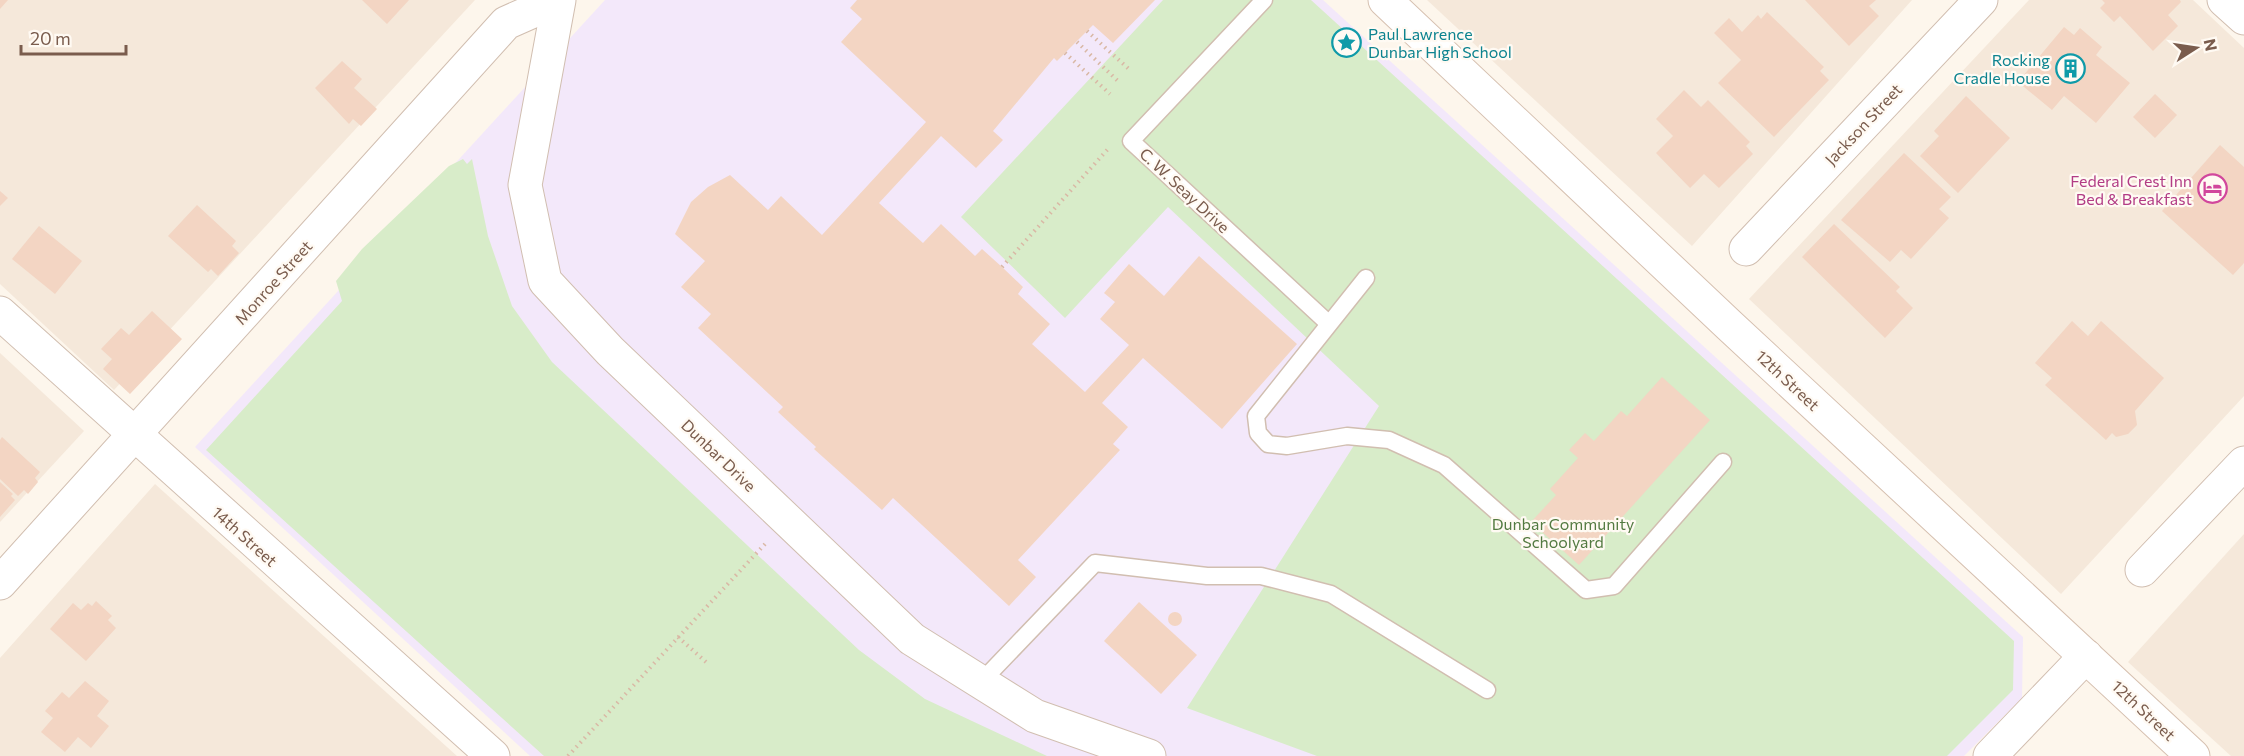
<svg xmlns="http://www.w3.org/2000/svg" width="2244" height="756" viewBox="0 0 2244 756" font-family="Commissioner,sans-serif">
  <rect width="100%" height="100%" fill="#fdf6ec"/>
  <!-- residential -->
  <g fill="#f5e8da">
    <path d="M0,0H475L114,390L0,284Z"/>
    <path d="M1427,0H1912L1692,246Z"/>
    <path d="M2029,0H2193L2244,48V396L2061,594L1749,299Z"/>
    <path d="M0,353L84,431L0,522Z"/>
    <path d="M155,484L457,756H0V658Z"/>
    <path d="M2244,534V756H2231L2128,662Z"/>
  </g>
  <!-- education -->
  <path fill="#f3e8fa" d="M605,0H1323L2023,637L2022,698L1964,756H530L195,447Z"/>
  <!-- green -->
  <g fill="#d8ecc9">
    <path d="M1163,0H1311L2014,641L2013,690L1947,756H1317L1187,708L1379,406L1168,207L1065,318L961,217Z"/>
    <path d="M463,159L467,164L472,159L488,236L512,306L552,362L859,650L925,699L1047,756H544L206,450L342,301L336,281L362,249L449,166Z"/>
  </g>
  <!-- building -->
  <g fill="#f3d5c3">
    <path d="M0,0H8L0,9Z"/>
    <path d="M362,0H409L387,24Z"/>
    <path d="M857,0H1155L1113,43L1093,25L1057,61L1054,58L993,131L1003,140L976,168L941,136L879,203L923,243L941,224L975,256L982,249L1002,267L1023,287L1018,294L1050,324L1032,344L1085,392L1129,345L1100,319L1115,302L1104,293L1129,264L1164,296L1199,256L1297,344L1222,429L1143,358L1102,403L1128,427L1113,444L1120,450L1018,560L1036,577L1009,606L893,498L882,510L814,449L816,447L778,412L783,407L698,328L711,314L681,287L705,261L675,234L691,202L708,187L730,175L768,210L781,196L822,235L926,122L841,42L862,19L850,8Z"/>
    <path d="M1805,0H1876L1869,6L1879,16L1849,46Z"/>
    <path d="M2102,0H2180L2181,2L2168,15L2178,26L2153,51L2120,16L2114,22L2100,8L2105,3Z"/>
    <path d="M1767,12L1824,67L1820,71L1829,80L1774,137L1718,83L1741,60L1714,33L1729,18L1742,32L1758,15L1761,19Z"/>
    <path d="M2064,27L2074,35L2080,28L2102,47L2096,55L2130,83L2096,123L2064,96L2052,110L2018,82Z"/>
    <path d="M342,61L362,79L354,88L377,109L361,126L353,119L349,124L315,88Z"/>
    <path d="M1684,90L1701,107L1708,100L1750,142L1746,146L1753,154L1719,188L1704,174L1690,188L1656,153L1673,136L1656,119Z"/>
    <path d="M2155,94L2177,115L2155,138L2133,117Z"/>
    <path d="M1966,96L2010,138L1958,193L1920,156L1939,136L1934,131Z"/>
    <path d="M2220,145L2244,167V263L2233,275L2162,211Z"/>
    <path d="M1904,153L1951,197L1939,209L1949,218L1911,259L1901,250L1890,262L1841,220Z"/>
    <path d="M0,191L8,198L0,206Z"/>
    <path d="M197,205L236,241L232,246L239,253L218,276L211,269L208,272L168,236Z"/>
    <path d="M1834,224L1900,287L1896,291L1913,308L1885,338L1802,257Z"/>
    <path d="M39,226L82,261L55,294L12,259Z"/>
    <path d="M152,311L182,339L130,394L103,369L112,359L101,349L121,328L129,335Z"/>
    <path d="M2072,321L2088,336L2101,321L2164,378L2135,411L2137,425L2128,434L2116,437L2112,433L2106,440L2045,385L2052,378L2035,363Z"/>
    <path d="M1662,377L1710,420L1579,565L1531,522L1556,495L1550,489L1578,458L1569,450L1585,433L1594,441L1621,411L1627,416Z"/>
    <path d="M2,437L40,472L35,478L38,482L28,494L24,490L18,496L0,479V440Z"/>
    <path d="M0,482L13,494L11,496L15,500L0,517Z"/>
    <path d="M96,601L112,616L108,620L116,628L86,661L50,629L73,603L81,610L88,603L92,606Z"/>
    <path d="M1139,602L1197,655L1161,694L1104,641Z"/>
    <circle cx="1175" cy="619" r="7"/>
    <path d="M85,681L109,701L97,716L109,726L91,748L78,737L65,752L41,732L53,718L45,711L62,692L69,698Z"/>
  </g>
  <g fill="none" stroke-linecap="round" stroke-linejoin="round">
    <defs>
      <g id="service">
        <path d="M1264,0L1131,141L1328,323"/>
        <path d="M1366,278L1256,416L1258,433L1268,444L1287,446L1347,436L1389,440L1444,465L1586,590L1614,586L1723,462"/>
        <path d="M981,682L1095,563L1207,576H1261L1331,594L1487,690"/>
      </g>
      <g id="minor">
        <path d="M559,0L525,185L545,281L610,351L912,639L1035,716L1149,756"/>
        <path d="M2224,0L2244,18"/>
        <path d="M1746,249L1981,0"/>
        <path d="M0,313L493,756"/>
        <path d="M2142,570L2244,463"/>
        <path d="M0,583L506,23L558,0"/>
        <path d="M1990,756L2086,656"/>
      </g>
      <path id="secondary" d="M1385,0L1729,325L2193,756"/>
    </defs>
    <!-- service casing -->
    <use href="#service" stroke="#d1beb0" stroke-width="19"/>
    <!-- minor casing -->
    <use href="#minor" stroke="#d1beb0" stroke-width="35"/>
    <!-- secondary casing -->
    <use href="#secondary" stroke="#d6c0b0" stroke-width="35"/>
    <!-- path -->
    <g stroke="#d9b8a5" stroke-width="4" stroke-dasharray="1.5 4.5" stroke-linecap="butt">
      <path d="M1087,31L1131,71"/>
      <path d="M1077,42L1120,83"/>
      <path d="M1065,53L1110,94"/>
      <path d="M1002,267L1108,149"/>
      <path d="M678,637L706,662"/>
      <path d="M568,756L765,544"/>
    </g>
    <!-- service -->
    <use href="#service" stroke="#fff" stroke-width="16"/>
    <!-- minor -->
    <use href="#minor" stroke="#fff" stroke-width="33"/>
    <!-- secondary -->
    <use href="#secondary" stroke="#fff" stroke-width="33"/>
  </g>
  <!-- icons -->
  <defs>
    <symbol id="sight-ring" viewBox="-11 -11 22 22"><circle r="9.5" fill="#fffaf3" stroke="#0f9aa8" stroke-width="1.5"/><path d="M0-6L1.8-2.2L6-1.7L2.9 1.2L3.7 5.4L0 3.3L-3.7 5.4L-2.9 1.2L-6-1.7L-1.8-2.2Z" fill="#0f9aa8"/></symbol>
    <symbol id="building-ring" viewBox="-11 -11 22 22"><circle r="9.5" fill="#fffaf3" stroke="#0f9aa8" stroke-width="1.5"/><path d="M-4-6H4V6H1V3H-1V6H-4ZM-2.5-4.3h1.7v1.8h-1.7ZM.8-4.3h1.7v1.8H.8ZM-2.5-1h1.7V.8h-1.7ZM.8-1h1.7V.8H.8Z" fill="#0f9aa8"/></symbol>
    <symbol id="hotel-ring" viewBox="-11 -11 22 22"><circle r="9.5" fill="#fffaf3" stroke="#d1479c" stroke-width="1.5"/><path d="M-6-4.5h1.5V1H6V5H4.5V3h-9V5H-6ZM-4 0a1.8 1.8 0 1 1 3.6 0ZM.5 0V-2.5h3Q6-2.5 6 0Z" fill="#d1479c"/></symbol>
  </defs>
  <g fill-rule="evenodd">
    <use href="#sight-ring" x="1330" y="26" width="33" height="33"/>
    <use href="#building-ring" x="2054" y="52" width="33" height="33"/>
    <use href="#hotel-ring" x="2196" y="172" width="33" height="33"/>
  </g>
  <g text-anchor="middle" dominant-baseline="central" stroke-width="4.5" stroke-linejoin="round" paint-order="stroke">
    <!-- culture labels -->
    <g font-size="16" fill="#0d838f" stroke="#fffaf3" text-anchor="start">
      <text x="1368" y="33">Paul Lawrence<tspan x="1368" dy="18">Dunbar High School</tspan></text>
      <text x="2050" y="59" text-anchor="end">Rocking<tspan x="2050" dy="18">Cradle House</tspan></text>
    </g>
    <!-- street labels -->
    <g font-size="16" fill="#7a5c4d" stroke="#fffaf3">
      <text transform="translate(1863 124) rotate(-47)">Jackson Street</text>
      <text transform="translate(1185 190) rotate(43)">C. W. Seay Drive</text>
      <text transform="translate(273 282) rotate(-48)">Monroe Street</text>
      <text transform="translate(1788 380) rotate(43)">12th Street</text>
      <text transform="translate(719 455) rotate(44)">Dunbar Drive</text>
      <text transform="translate(245 536) rotate(42)">14th Street</text>
      <text transform="translate(2144 710) rotate(43)">12th Street</text>
    </g>
    <!-- hotel labels -->
    <g font-size="16" fill="#b23c85" stroke="#fffaf3" text-anchor="end">
      <text x="2192" y="180">Federal Crest Inn<tspan x="2192" dy="18">Bed &amp; Breakfast</tspan></text>
    </g>
    <!-- park labels -->
    <g font-size="16" fill="#537a41" stroke="#fffaf3">
      <text x="1563" y="523">Dunbar Community<tspan x="1563" dy="18">Schoolyard</tspan></text>
    </g>
  </g>
  <!-- north arrow -->
  <g transform="translate(2196 48) rotate(78)" stroke="#fffaf3" stroke-width="4.5" paint-order="stroke">
  <path d="M0-4.5L10 22L0 15L-10 22Z" fill="#7a5c4d"/>
  <text y="-9" font-size="16" font-weight="bold" text-anchor="middle" fill="#7a5c4d">N</text>
  </g>
  <!-- scale -->
  <path d="M21 45v9h105v-9" fill="none" stroke="#7a5c4d" stroke-width="3"/>
  <text x="30" y="45" font-size="18" fill="#7a5c4d" stroke="#fffaf3" stroke-width="4.5" paint-order="stroke">20 m</text>
</svg>
